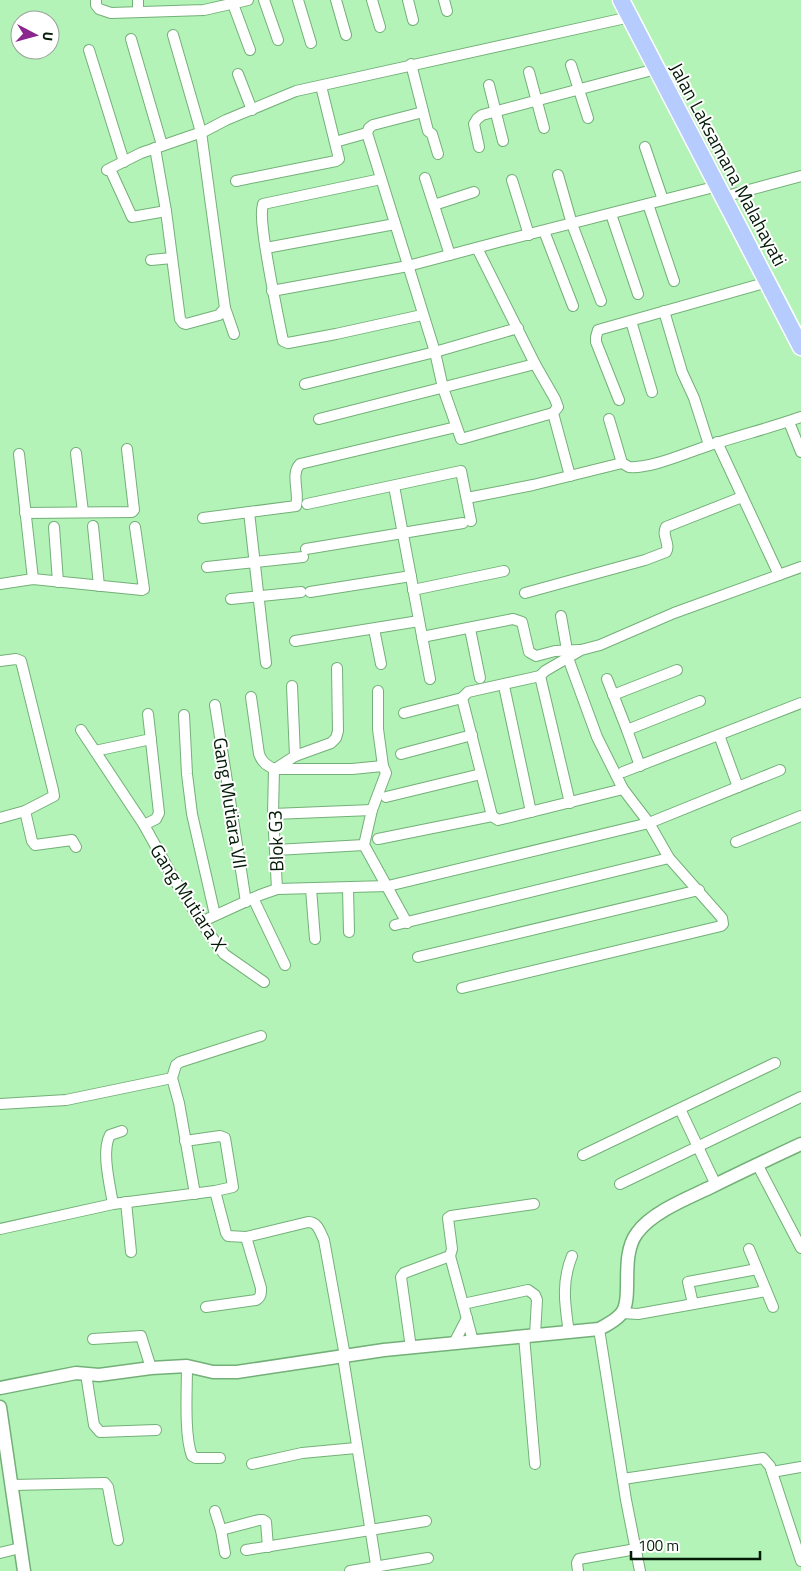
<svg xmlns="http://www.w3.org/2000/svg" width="801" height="1571" viewBox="0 0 801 1571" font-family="'Titillium Web',sans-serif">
  <rect width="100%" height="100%" fill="#b3f3b7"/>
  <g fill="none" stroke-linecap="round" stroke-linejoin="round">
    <defs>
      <g id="minor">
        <path d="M96,0V5L99,9L111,13L204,10L248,0"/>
        <path d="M264,0L278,40"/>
        <path d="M298,0L311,43"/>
        <path d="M336,0L346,35"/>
        <path d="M372,0L380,27"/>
        <path d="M408,0L413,20"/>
        <path d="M444,0L447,11"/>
        <path d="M233,4L250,50"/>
        <path d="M138,12V0"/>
        <path d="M131,39L162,145"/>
        <path d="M89,50L124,162"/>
        <path d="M411,64L425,119L428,131L432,134L438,154"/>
        <path d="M571,65L588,118"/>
        <path d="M529,72L544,128"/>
        <path d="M238,74L252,110"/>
        <path d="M489,85L503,141"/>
        <path d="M423,112L373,125L369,128L367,133L435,352L443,388L461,439L553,413"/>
        <path d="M335,142L367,133"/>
        <path d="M479,147L474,124L477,119L482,115L656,69"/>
        <path d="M645,147L663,200"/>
        <path d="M155,148L166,211L180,319L183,323L186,324L219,315L225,308L201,132L173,35"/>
        <path d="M110,169L132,217L166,211"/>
        <path d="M107,170L141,153L205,131L226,120L296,91L630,17"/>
        <path d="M558,175L572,224L601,301"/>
        <path d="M425,178L450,255"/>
        <path d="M381,179L263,204C260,215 263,227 264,238C269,273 276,307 283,341L288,343L336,334L422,315"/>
        <path d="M512,180L529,235"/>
        <path d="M236,181L336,161L339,159L321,86"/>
        <path d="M723,197L801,176"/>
        <path d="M648,204L674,281"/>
        <path d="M434,205L474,192"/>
        <path d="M611,214L638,294"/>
        <path d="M544,231L573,306"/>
        <path d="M266,248L395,224"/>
        <path d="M477,248L535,364L555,399L558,407L553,413L570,476"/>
        <path d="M151,260L172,258"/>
        <path d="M272,291L408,266L502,241L718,186"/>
        <path d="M225,308L234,334"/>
        <path d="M664,311L682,372L694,398L709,445"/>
        <path d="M631,321L652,392"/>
        <path d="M305,384L435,352L518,328"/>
        <path d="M619,400L596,342V337L598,330L768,282"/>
        <path d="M319,419L535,364"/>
        <path d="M609,419L622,463"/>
        <path d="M789,422L801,452"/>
        <path d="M717,442L779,575"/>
        <path d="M76,453L83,512"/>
        <path d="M19,454L33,579"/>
        <path d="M394,486L430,679"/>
        <path d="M467,498L533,485L622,463L629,467C653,469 692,450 717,443C745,434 773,427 801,417"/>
        <path d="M307,504L461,471L471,521"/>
        <path d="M249,512L266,663"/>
        <path d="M25,513L132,512L134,510L127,449"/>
        <path d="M203,518L296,506C300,493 290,474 300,464L456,427"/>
        <path d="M93,526L99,586"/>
        <path d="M54,527L58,582"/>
        <path d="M306,549L463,523"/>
        <path d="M207,567L303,557"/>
        <path d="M0,584L33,579L142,590L144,589L135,527"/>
        <path d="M413,590L504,571"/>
        <path d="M310,592L411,576"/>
        <path d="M525,593L645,560L666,552C671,544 661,536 666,527L742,497"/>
        <path d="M231,599L301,592"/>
        <path d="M561,616L567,650"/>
        <path d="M374,629L381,664"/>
        <path d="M470,629L480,678"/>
        <path d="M422,637L513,619L522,622L529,652L536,656L555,651L580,650"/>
        <path d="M295,641L419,621"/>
        <path d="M0,661L16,659L21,661L53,790L54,796L25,811L32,841L35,845L72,840L76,847"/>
        <path d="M607,679L627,730"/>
        <path d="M292,686L295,756"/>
        <path d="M504,686L531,812"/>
        <path d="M378,691V729L383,766L386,773L372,810L364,845L407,923"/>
        <path d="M613,695L677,670"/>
        <path d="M251,697L259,754C262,762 266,765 274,769H352L383,766"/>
        <path d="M215,705L246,902"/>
        <path d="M404,713L462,698"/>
        <path d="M184,715L187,774L192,814L215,915"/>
        <path d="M81,730L144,825L174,879L201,922L224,954L264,982"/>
        <path d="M719,735L738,787"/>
        <path d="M95,751L151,739"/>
        <path d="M401,754L472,735"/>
        <path d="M640,766L627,730L700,701"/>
        <path d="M275,769L295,756L331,743L336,738L338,731L337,668"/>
        <path d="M623,772L801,703"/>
        <path d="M386,797L481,774"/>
        <path d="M570,803L540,676L545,671L581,650L600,645L674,613L801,567"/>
        <path d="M273,814L372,810"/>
        <path d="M492,816L462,698L468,692L540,676"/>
        <path d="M0,818L25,811"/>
        <path d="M144,825L156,819L159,813L148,714"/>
        <path d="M378,839L492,816L498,820L623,789"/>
        <path d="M736,842L801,816"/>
        <path d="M276,850L364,845"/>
        <path d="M348,888L349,932"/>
        <path d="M277,889L388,886L649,823L780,770"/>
        <path d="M311,889L315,939"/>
        <path d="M253,898L285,965"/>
        <path d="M201,922L260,895L277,889L273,814L274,769"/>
        <path d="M395,925L669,858"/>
        <path d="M418,957L699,890"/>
        <path d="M462,988L721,926L723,924L722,918L669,858L649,823L623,789L597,737L568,658"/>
        <path d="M0,1104L66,1100L172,1078"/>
        <path d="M680,1109L716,1185"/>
        <path d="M583,1155L775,1063"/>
        <path d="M757,1164L801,1248"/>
        <path d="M620,1184L801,1097"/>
        <path d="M215,1191L226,1233L228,1236L246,1237L308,1222C318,1222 320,1232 324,1240L345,1356"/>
        <path d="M195,1194L179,1103L172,1078L176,1065L180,1062L261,1036"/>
        <path d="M126,1202L131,1252"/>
        <path d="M113,1204C110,1185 101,1151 110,1135L122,1131"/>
        <path d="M0,1229L113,1204L215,1191L233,1187L225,1138L220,1136L185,1141"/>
        <path d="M749,1249L773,1307"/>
        <path d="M450,1256L473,1341"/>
        <path d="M463,1304L528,1290L535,1295L537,1300L535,1335"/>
        <path d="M693,1304L688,1282L757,1269"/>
        <path d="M206,1307L256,1300C261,1297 261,1294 261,1288L246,1237"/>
        <path d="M622,1313L638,1314L766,1291"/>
        <path d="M599,1329L626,1500L640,1571"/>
        <path d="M569,1333C565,1305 561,1283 572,1256"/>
        <path d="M524,1336L535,1464"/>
        <path d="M93,1339L141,1336L151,1368"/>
        <path d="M454,1343L467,1318"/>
        <path d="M411,1348L401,1277L404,1273L450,1256L452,1249L448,1218L451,1216L534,1204"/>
        <path d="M343,1357L377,1571"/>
        <path d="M187,1366C187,1389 184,1436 192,1456L196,1458H220"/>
        <path d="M86,1374L94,1425L100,1432L156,1430"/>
        <path d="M252,1464L302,1453L356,1448"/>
        <path d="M772,1472L801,1467"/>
        <path d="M623,1479L763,1458L770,1466L801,1561"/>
        <path d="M12,1485L105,1483L108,1487L118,1540"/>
        <path d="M215,1511L221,1530"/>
        <path d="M246,1550L426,1521"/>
        <path d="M0,1553L20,1548"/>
        <path d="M225,1553L221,1530L259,1520H263L266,1522L268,1547"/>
        <path d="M350,1571L428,1558"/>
        <path d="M578,1571L577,1563L579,1559L636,1549"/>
      </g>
      <g id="tertiary">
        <path d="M0,1388L76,1373L99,1375L151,1368L187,1366L213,1372H237L384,1350L599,1329C607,1325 615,1321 621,1314C634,1299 619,1257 637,1233C652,1212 688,1198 711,1187C741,1172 771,1158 801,1144"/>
        <path d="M0,1407L24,1571"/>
      </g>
      <path id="trunk" d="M621,0L801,347"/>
    </defs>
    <!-- minor casing -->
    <use href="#minor" stroke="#73b078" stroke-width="12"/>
    <!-- tertiary casing -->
    <use href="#tertiary" stroke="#73b078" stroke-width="15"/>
    <!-- trunk casing -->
    <use href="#trunk" stroke="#fff" stroke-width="19"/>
    <!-- minor -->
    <use href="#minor" stroke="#fff" stroke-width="10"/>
    <!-- tertiary -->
    <use href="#tertiary" stroke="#fff" stroke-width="12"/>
    <!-- trunk -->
    <use href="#trunk" stroke="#b6cbfe" stroke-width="16"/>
  </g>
  <g text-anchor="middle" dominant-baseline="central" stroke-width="4" stroke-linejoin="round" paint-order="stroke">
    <!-- street labels -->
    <g font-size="19" fill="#021a06" stroke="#fff">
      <text transform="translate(729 164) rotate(62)">Jalan Laksamana Malahayati</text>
      <text transform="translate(231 803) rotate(81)">Gang Mutiara VII</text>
      <text transform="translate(275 841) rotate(-92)">Blok G3</text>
      <text transform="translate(189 897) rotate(57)">Gang Mutiara X</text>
    </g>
  </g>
  <!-- north arrow -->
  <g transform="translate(35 35) rotate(96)"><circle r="24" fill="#ffffff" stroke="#9aa39b"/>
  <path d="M0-4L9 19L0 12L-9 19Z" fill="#8a268e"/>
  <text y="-8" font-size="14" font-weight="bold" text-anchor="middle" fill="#021a06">U</text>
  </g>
  <!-- scale -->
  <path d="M631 1551v8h129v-8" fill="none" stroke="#021a06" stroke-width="2.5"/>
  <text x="638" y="1551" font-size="15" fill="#021a06" stroke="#ffffff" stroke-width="4" paint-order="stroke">100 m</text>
</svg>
